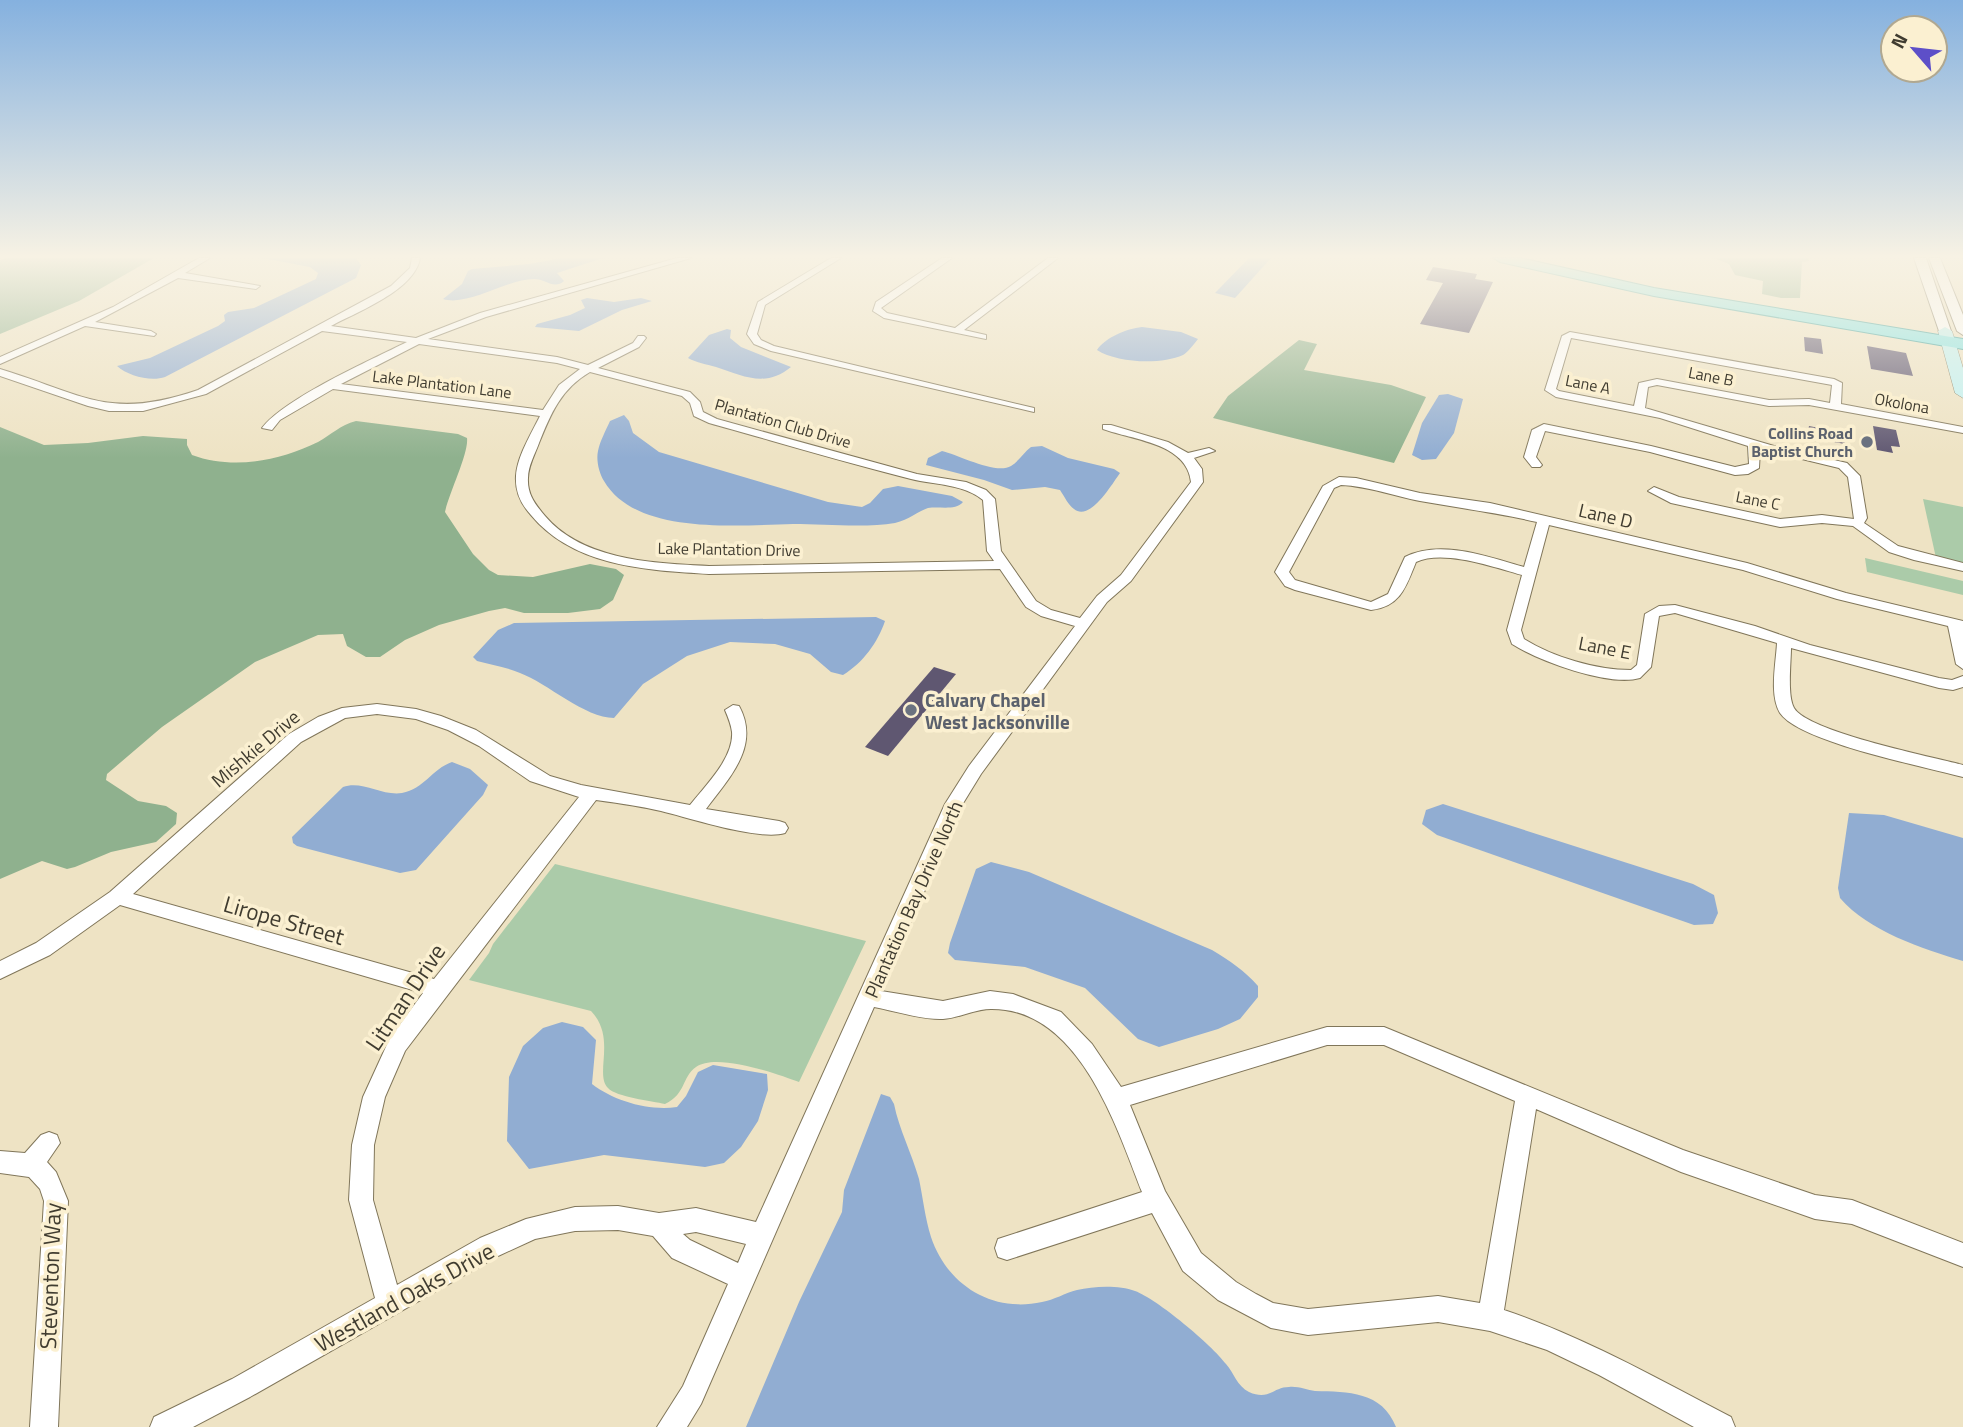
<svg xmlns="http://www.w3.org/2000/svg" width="1963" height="1427" viewBox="0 0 1963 1427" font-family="'Titillium Web',sans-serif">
  <rect width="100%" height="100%" fill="#eee3c4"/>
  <!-- green -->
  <g fill="#abcba9">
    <path d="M1923,499L1963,507V564L1936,558Z"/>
    <path d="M1865,558L1963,581V595L1867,572Z"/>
    <path d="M555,864L866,941L799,1082C777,1074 716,1052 696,1067C681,1078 687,1093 665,1104C652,1101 616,1097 608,1088C594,1074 617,1038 591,1011L469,980L489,953L493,944Z"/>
  </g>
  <!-- forest -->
  <g fill="#8fb18e">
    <path d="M5,258H154L79,301L0,334V260Z"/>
    <path d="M1714,258H1808L1809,261L1802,262L1800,298H1781L1762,294L1763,281L1735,275L1729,264Z"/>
    <path d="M1299,340L1317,344L1304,370L1391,385L1426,397L1394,463L1213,418L1228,396Z"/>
    <path d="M356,421L458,434L467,438C469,453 449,493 445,512L473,554L489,570L498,575L533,577L590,564L616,569L624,575L613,600L600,609L568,613H524L505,608L489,611L439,625L405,640L380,657H366L347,646L343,634L318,635L255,662L162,727L107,774L106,780L138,801L166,806L177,813L176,824L156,842L111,852L75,867L67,869L42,861L0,879V427L44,445L88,443L143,436L187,439V445L192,455C233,470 279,461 318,442C331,435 340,425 356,421Z"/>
  </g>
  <!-- water -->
  <g fill="#91add2">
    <path d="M262,258H356L361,265L356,278L165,377C151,382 128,376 117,366L150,358L218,326L225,321L224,315L228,312L254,308L316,279L318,273L310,267Z"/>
    <path d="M561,258H603L557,273L564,281C554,290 546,279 534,279C507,279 468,307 443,299L462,284L468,271L472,269L529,264Z"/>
    <path d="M1249,258H1271L1235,298L1215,293Z"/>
    <path d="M587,298L614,302L641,298L652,301L622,310L579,331L535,327L537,324L570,315L585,308L581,300Z"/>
    <path d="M1142,327L1181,332L1198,339C1194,344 1188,352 1183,355C1161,365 1117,363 1097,350C1106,337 1126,329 1142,327Z"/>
    <path d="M727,329L731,330L730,338L741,347L791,367C766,388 743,376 716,367C706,364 697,363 688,358L709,335Z"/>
    <path d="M1448,394L1463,399L1454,433L1436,459L1422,460L1412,455L1422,423L1439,395Z"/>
    <path d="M624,415L629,421L633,433L659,452L828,502L862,507L870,503L883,489L898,486L952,496L963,502C955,511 940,506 928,508C918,511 909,520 895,523C866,528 824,524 793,524C738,525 636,536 604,481C599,473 596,460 598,451C600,441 606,430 610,421Z"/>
    <path d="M1042,446L1068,458L1114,469L1120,473C1112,484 1090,522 1074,509C1069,506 1064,496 1060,490L1045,487L1012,490L984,480L926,465L928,458L942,451C959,455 996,475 1011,466C1019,461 1024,452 1031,447Z"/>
    <path d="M876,617L885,621C878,642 863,663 843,675L831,672L810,654L775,644L730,642L687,656L643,684L614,718C585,718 547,683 520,673C506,667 491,665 477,661L473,657L498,630L514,623Z"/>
    <path d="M452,762L470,769L488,785L483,795L416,870L400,873L297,846L293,843L292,837L343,787C362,780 381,796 402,793C424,789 432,769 452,762Z"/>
    <path d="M1443,804L1693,884L1714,895L1718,913L1713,924L1694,925L1437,835L1422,824L1426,810Z"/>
    <path d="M1849,813L1884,815L1963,838V961C1923,949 1868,931 1840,898L1838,888Z"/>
    <path d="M991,862L1029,872L1212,950C1230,961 1244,970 1258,986V997L1240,1019L1218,1029L1159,1047L1138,1039L1085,988L1025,967L955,960L948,953L950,943L976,869Z"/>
    <path d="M562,1022L583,1027L596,1040L592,1084C614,1101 648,1111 677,1107L686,1096L698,1072L713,1065L767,1074L768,1090L758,1121L741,1147L724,1163L705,1167L604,1155L529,1169L507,1141L509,1077L523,1046L543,1028Z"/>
    <path d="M881,1094L890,1097L894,1104C899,1129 912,1154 919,1179C923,1198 925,1218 931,1237C947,1285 992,1313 1042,1302C1054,1300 1065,1293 1077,1290C1094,1286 1119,1285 1135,1291C1157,1299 1212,1345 1226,1364C1234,1373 1237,1386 1249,1392C1269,1401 1273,1387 1289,1387C1298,1386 1307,1390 1315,1391C1348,1392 1382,1391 1396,1427H746L799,1302L842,1212L844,1190Z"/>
  </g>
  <!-- building -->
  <g fill="#5f5771">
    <path d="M1433,267L1477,274L1475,279L1493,282L1469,333L1420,324L1443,283L1426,280Z"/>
    <path d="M1804,337L1821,339L1823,354L1805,351Z"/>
    <path d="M1867,346L1906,353L1913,376L1871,369Z"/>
    <path d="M1809,426L1844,433L1845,444L1807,437Z"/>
    <path d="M1873,426L1896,430L1900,447L1891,446L1893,453L1877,450Z"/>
    <path d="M934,667L956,674L888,756L865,747Z"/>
  </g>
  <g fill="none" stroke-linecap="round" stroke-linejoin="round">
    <defs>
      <g id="minor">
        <path d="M199,258H210L185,273L260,286L256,289L178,278L95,322L151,331L156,334L154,336L85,326L0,364V357L113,307Z"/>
        <path d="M412,258H420C415,290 357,312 331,326L416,338L480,313L677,258H691L486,317L428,339L557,357L588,365L633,343L638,336H644L646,338L639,347L598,368L690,392L700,402L703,412L717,419L917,474L966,482L986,490L995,499L1001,551L1036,601L1051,610L1080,618L1097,596L1121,575L1191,482C1187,443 1133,440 1103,429V425H1111L1168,442L1188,453L1209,448L1215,451L1194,458L1202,469L1203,482L1131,581L1107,602L981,774L962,805L881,991L943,1001L990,991L1013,994L1061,1012L1092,1044L1121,1087L1327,1027H1384L1683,1150L1815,1195L1852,1200L1963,1243V1267L1852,1224L1815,1219L1681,1172L1536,1109L1504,1310C1584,1337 1656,1378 1731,1417L1735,1427H1694L1599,1375L1547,1350L1490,1331L1438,1322L1308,1335L1271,1328L1218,1300L1183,1271L1152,1213L1007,1260L998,1257L995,1248L998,1239L1142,1192C1116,1126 1079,1008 991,1009C975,1009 959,1018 943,1019C922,1020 896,1011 874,1007L701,1404L687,1427H657L683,1386L728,1284L672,1258L653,1236L618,1230L575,1231L535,1239L498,1256L250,1397L193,1427H150L154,1417L232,1379L375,1298L349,1200L352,1145L363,1097L390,1038L423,993L120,905L50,955L0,979V961L36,943L110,892L289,734L318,717L342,708L377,704L416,709L441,716L476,730L550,776L581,785L690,805C705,786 734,758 732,732C731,724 728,717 725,710L733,705L739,706C761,746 729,778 706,809L779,821L785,823L788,828L785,833C759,841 690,818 661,811C639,806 618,803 596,800L405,1051L385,1097L374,1145L373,1200L397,1285L480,1238L526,1219L575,1207L618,1206L659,1213L696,1208L756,1222L945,804L969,766L1075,626L1041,616L1026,607L1000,569L709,574C647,570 574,567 531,515C521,504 515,492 516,476C517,457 531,434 540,416L333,389L280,420L272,430L262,428C285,398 371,360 407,342L322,331L206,394L143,411H109L88,406L0,376V369C83,394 108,421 198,390L391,286L410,268ZM419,344L557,363L580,369L559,385L543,410L341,384ZM590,372L682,396L690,403L694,416L709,423C777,442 844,462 911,479C935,485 964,484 983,500L987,551L994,561L709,566C655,563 583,561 545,516C535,504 527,494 528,478C528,466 535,454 539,443C551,413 561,389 590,372ZM377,714L416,719L448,730L479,746L530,781L579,797L434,979L133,894L301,742L345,718ZM1327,1045H1384L1515,1101L1480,1303L1438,1296L1308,1309L1273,1303L1256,1294L1236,1282L1201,1253L1165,1191L1130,1105ZM696,1232L746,1244L738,1263L690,1240L683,1234Z"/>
        <path d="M831,258H841L765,305L757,334L761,340L774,346L1034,408V412L771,351L754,344L747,334L758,302Z"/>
        <path d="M942,258H952L881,308L887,313L955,328L1048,258H1058L964,330L986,335V339L884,318L873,311L876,302Z"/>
        <path d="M1570,332L1834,379L1842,383L1841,404L1963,427V433L1809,405L1769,406L1657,385L1648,387L1645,408L1774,446L1847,463L1860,476L1867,518L1864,523L1898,546L1963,563V571L1914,560L1889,552L1853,526L1822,523L1780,527L1671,503L1648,491L1654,487L1679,497L1780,519L1822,515L1854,519L1848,477L1839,468L1760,449L1759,468L1748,474L1735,475L1650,452L1545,431L1536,457L1542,465L1540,467H1532L1524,457L1532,430L1544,424L1651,446L1735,467L1749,464L1748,446L1660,418L1556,397L1545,390L1562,336ZM1571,338L1832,385L1830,403L1809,399L1769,400L1657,379L1639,383L1634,406L1559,391L1556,389Z"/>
        <path d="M1339,477L1356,478L1420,493L1490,503L1747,563L1846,593L1963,621V669L1956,664L1948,626L1837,599L1743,570L1549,525L1521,630L1524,639C1553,657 1596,670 1631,670L1637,665L1645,614L1659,606L1675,605L1755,626L1810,645L1939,678L1952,680L1963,676V687L1953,690L1939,688L1791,648C1791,662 1787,696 1794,708C1808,732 1933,757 1963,765V777C1926,767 1799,742 1780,713C1769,695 1776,663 1777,643L1675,613L1659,616L1651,667L1640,678C1609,687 1539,661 1512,644L1507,630L1522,575C1494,567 1443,549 1416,562C1406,587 1400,607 1371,610L1295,590L1285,586L1275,572L1323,486ZM1341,485C1368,486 1394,496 1420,501C1459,508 1498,513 1537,522L1524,567C1488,557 1441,539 1405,557L1388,594L1371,602L1295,580L1289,572L1334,488Z"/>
        <path d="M49,1132L57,1135L60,1143L47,1162L56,1172L68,1201L58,1427H30L44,1201L40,1189L29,1177L0,1173V1151L25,1153L41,1135Z"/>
      </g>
      <g id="tertiary">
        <path d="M1914,258H1926L1951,331L1950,334H1940L1939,331Z"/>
        <path d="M1929,258H1940L1963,315V335L1957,331Z"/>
      </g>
      <path id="secondary" d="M1945,327L1952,331L1963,368V398L1955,393L1938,331Z"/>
      <path id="primary" d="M1493,258H1520L1654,288L1963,339V349L1654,296L1500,262Z"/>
    </defs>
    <!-- minor casing -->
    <use href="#minor" stroke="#80765a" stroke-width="2"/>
    <!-- tertiary casing -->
    <use href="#tertiary" stroke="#80765a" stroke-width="2"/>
    <!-- secondary casing -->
    <use href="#secondary" stroke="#80765a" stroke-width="1"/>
    <!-- primary casing -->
    <use href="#primary" stroke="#369f9d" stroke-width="2"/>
    <!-- minor -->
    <use href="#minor" fill="#fff" fill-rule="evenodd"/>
    <!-- tertiary -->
    <use href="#tertiary" fill="#fff" fill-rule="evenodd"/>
    <!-- secondary -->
    <use href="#secondary" fill="#c1f2f3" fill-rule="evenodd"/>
    <!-- primary -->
    <use href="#primary" fill="#83e5e7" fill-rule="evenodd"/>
  </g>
  <!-- sky -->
  <linearGradient id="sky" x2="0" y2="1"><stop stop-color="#85b1df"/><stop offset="0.56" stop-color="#f7f2e4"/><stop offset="1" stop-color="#f7f2e4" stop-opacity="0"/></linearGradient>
  <rect width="1963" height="458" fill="url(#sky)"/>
  <!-- markers -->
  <g fill="#6b7280" stroke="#fbf0d1" stroke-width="2.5">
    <circle cx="1867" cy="442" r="7"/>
    <circle cx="911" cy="710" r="7"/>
  </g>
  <g text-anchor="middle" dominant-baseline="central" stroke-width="7" stroke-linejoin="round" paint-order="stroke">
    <!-- far-street labels -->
    <g font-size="16" fill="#403c30" stroke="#fbf0d1">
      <text transform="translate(1711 376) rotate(11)">Lane B</text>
      <text transform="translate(442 384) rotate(7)">Lake Plantation Lane</text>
      <text transform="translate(1588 384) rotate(11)">Lane A</text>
      <text transform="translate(1902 403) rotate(10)">Okolona</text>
      <text transform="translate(783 423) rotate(16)">Plantation Club Drive</text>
      <text transform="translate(1758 500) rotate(11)">Lane C</text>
      <text transform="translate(729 549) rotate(1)">Lake Plantation Drive</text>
    </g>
    <!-- far-worship labels -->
    <g font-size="16" font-weight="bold" fill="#5b616d" stroke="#fbf0d1" text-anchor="end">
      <text x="1853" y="433">Collins Road<tspan x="1853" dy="18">Baptist Church</tspan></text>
    </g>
    <!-- street labels -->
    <g font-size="19" fill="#403c30" stroke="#fbf0d1">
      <text transform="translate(1606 515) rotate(13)">Lane D</text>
      <text transform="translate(1605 647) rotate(11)">Lane E</text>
      <text transform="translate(255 748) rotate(-40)">Mishkie Drive</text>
      <text transform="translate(913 899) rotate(-66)">Plantation Bay Drive North</text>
    </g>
    <!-- worship labels -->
    <g font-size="19" font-weight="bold" fill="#5b616d" stroke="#fbf0d1" text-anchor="start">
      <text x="925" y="699">Calvary Chapel<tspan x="925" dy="22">West Jacksonville</tspan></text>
    </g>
    <!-- near-street labels -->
    <g font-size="23" fill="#403c30" stroke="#fbf0d1">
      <text transform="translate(284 920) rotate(16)">Lirope Street</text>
      <text transform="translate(405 997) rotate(-56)">Litman Drive</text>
      <text transform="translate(50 1276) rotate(-88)">Steventon Way</text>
      <text transform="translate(404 1297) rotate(-29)">Westland Oaks Drive</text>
    </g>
  </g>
  <!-- north arrow -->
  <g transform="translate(1914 49) rotate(298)"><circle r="33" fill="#fbf0d1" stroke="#b0a891" stroke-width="2"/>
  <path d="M0-5L12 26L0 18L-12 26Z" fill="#5d4fc8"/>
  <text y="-10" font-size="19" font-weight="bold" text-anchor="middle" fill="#403c30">N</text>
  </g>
</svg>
